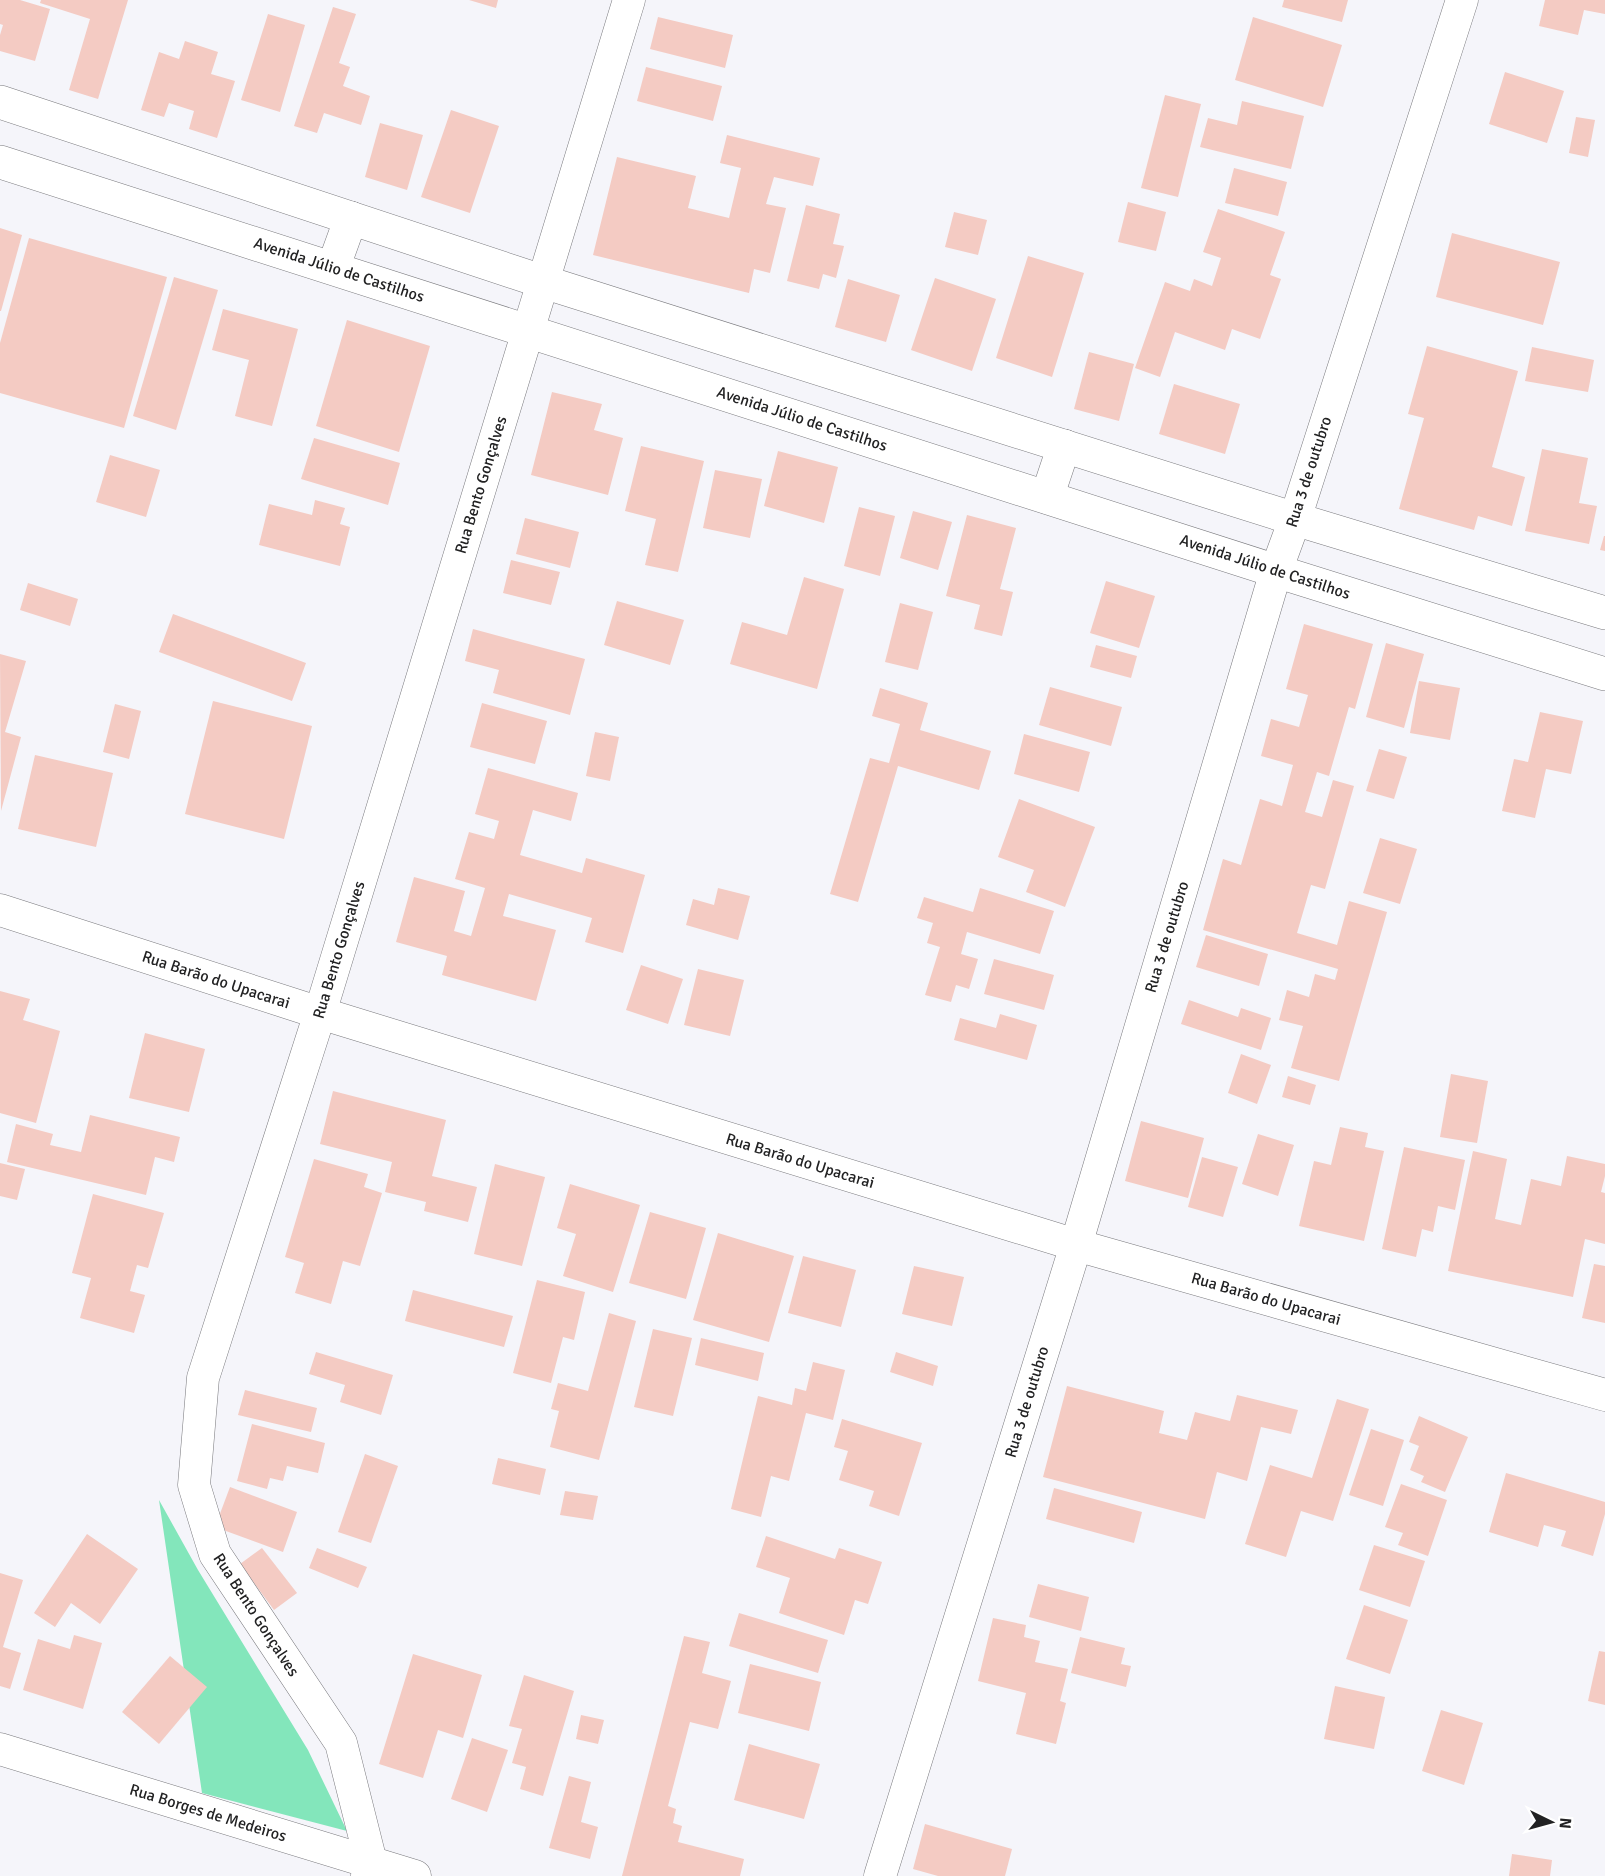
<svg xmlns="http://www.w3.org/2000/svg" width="1605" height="1876" viewBox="0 0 1605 1876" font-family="Signika,sans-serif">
  <rect width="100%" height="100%" fill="#f5f5fa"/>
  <!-- green -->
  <path fill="#83e6bb" d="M159,1500L198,1570L308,1750L347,1831L202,1793Z"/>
  <!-- building -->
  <g fill="#f4cbc3">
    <path d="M0,0H20L50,9L35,61L0,51V35L3,25L0,24Z"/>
    <path d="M41,0H128L98,99L69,90L90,19L40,3Z"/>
    <path d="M469,0H498L496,8Z"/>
    <path d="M1284,0H1348L1342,22L1282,7Z"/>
    <path d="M1545,0H1605V14L1584,10L1578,35L1539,26Z"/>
    <path d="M333,7L356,14L339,63L350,67L343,86L370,96L361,125L324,113L317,133L294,126Z"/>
    <path d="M268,14L305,25L280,112L241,100Z"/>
    <path d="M658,17L733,35L725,68L650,49Z"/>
    <path d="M1253,17L1342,45L1323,107L1235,80Z"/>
    <path d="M185,41L218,52L211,74L235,81L217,138L189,129L194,111L169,103L164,117L141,110L159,52L179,59Z"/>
    <path d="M646,67L722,86L713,121L637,101Z"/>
    <path d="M1505,72L1564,91L1547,143L1489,124Z"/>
    <path d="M1165,95L1201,104L1178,197L1141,188Z"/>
    <path d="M1242,101L1304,116L1291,169L1200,147L1208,118L1237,125Z"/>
    <path d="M451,110L499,126L470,213L421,197Z"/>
    <path d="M1576,117L1595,120L1588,157L1569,153Z"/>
    <path d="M380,123L423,135L407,190L365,177Z"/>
    <path d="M727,135L820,158L813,186L774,177L766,204L786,208L770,273L754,269L749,293L593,255L617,157L696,176L688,208L729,218L741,168L720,163Z"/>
    <path d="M1234,168L1287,182L1278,216L1225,203Z"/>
    <path d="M1128,202L1166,212L1156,251L1118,242Z"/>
    <path d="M806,205L840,214L833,244L844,246L836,278L823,274L819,289L787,281Z"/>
    <path d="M1218,209L1285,232L1270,275L1281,279L1260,339L1232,329L1225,350L1175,332L1160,377L1135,368L1165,282L1190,291L1194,279L1212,286L1221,258L1203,252Z"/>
    <path d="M954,212L987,220L978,255L945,247Z"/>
    <path d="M0,228L22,235L1,311H0Z"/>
    <path d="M1452,233L1560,262L1543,325L1436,297Z"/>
    <path d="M29,238L167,277L124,428L0,393V343Z"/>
    <path d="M1028,256L1084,273L1052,377L996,358Z"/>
    <path d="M174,277L218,290L176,430L133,416Z"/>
    <path d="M935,278L996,299L972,371L911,350Z"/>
    <path d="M848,279L900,295L886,342L835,327Z"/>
    <path d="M223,309L298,329L272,426L235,416L249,360L212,350Z"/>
    <path d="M347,320L430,346L399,452L316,426Z"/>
    <path d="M1427,346L1518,371L1492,467L1525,477L1512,526L1478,516L1474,530L1399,509L1424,418L1408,414Z"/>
    <path d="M1532,347L1594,360L1588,392L1525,381Z"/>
    <path d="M1089,352L1134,364L1119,421L1074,409Z"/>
    <path d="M1174,384L1240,404L1225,454L1159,434Z"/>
    <path d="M552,392L602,404L594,430L623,438L608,495L531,475Z"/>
    <path d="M314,438L400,463L388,505L301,479Z"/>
    <path d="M641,446L704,461L678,572L645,565L656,519L625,511Z"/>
    <path d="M1542,449L1588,458L1579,503L1597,506L1589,544L1525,531Z"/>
    <path d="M778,451L838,467L824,523L764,506Z"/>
    <path d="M110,455L160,470L146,517L96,502Z"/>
    <path d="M715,470L762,479L750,538L703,528Z"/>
    <path d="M315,500L345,508L340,524L350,527L340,566L259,545L269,504L312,515Z"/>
    <path d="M859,507L895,516L880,576L844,566Z"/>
    <path d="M913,511L952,522L938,570L900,558Z"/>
    <path d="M967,515L1016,528L1000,589L1013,592L1002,636L974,629L980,605L946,596Z"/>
    <path d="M525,518L579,532L570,568L516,554Z"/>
    <path d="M1604,536H1605V551L1600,550Z"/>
    <path d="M511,560L560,572L551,605L503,593Z"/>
    <path d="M804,577L844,589L817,689L730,664L742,622L787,635Z"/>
    <path d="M1106,581L1155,596L1139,648L1090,633Z"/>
    <path d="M28,583L78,599L70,626L20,610Z"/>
    <path d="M617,601L684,620L670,665L604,645Z"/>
    <path d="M900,603L933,612L918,670L885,662Z"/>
    <path d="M173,614L306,663L292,701L159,652Z"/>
    <path d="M1304,624L1373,644L1355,709L1349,707L1329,776L1317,772L1305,812L1322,817L1333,780L1354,786L1325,889L1311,885L1297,933L1337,945L1349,901L1387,912L1339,1081L1291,1068L1303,1026L1279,1020L1287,990L1309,997L1315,974L1335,980L1338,969L1203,930L1223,859L1241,865L1260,799L1282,806L1293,765L1261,756L1271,719L1299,727L1308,695L1286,689Z"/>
    <path d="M473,629L585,659L570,715L493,693L499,670L465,661Z"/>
    <path d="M1386,643L1424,654L1404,728L1366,717Z"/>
    <path d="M1096,645L1137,656L1131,678L1090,667Z"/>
    <path d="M0,654L26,661L5,732L21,737L1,811Z"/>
    <path d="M1419,681L1460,688L1450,740L1410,733Z"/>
    <path d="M1050,687L1122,707L1111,746L1039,725Z"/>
    <path d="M880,688L928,703L920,730L991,751L979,790L898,766L858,902L830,894L870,758L889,763L900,724L872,716Z"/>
    <path d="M213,701L312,726L284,839L185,814Z"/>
    <path d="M482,703L547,721L535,764L470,747Z"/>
    <path d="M115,704L141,711L129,759L103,752Z"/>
    <path d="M1540,712L1583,721L1571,774L1546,769L1535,818L1502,811L1514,759L1528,762Z"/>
    <path d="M595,732L619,737L610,781L586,776Z"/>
    <path d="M1024,734L1090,752L1079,792L1014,774Z"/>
    <path d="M1379,749L1407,757L1394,799L1366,791Z"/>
    <path d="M35,755L113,773L96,847L18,829Z"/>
    <path d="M488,768L578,793L571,821L533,810L520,855L582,873L586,858L645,875L623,953L585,942L592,918L509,894L503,916L556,930L536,1001L442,975L447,956L396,942L414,877L465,891L454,931L471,936L485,888L455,879L469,832L494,839L499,821L475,814Z"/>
    <path d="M1019,799L1095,827L1065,907L1026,892L1034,870L998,857Z"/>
    <path d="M1380,838L1417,849L1400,904L1363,893Z"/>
    <path d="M718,888L750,896L738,940L686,925L693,899L714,905Z"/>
    <path d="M980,888L1054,911L1040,954L967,932L961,954L978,959L969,989L956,985L951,1002L925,995L940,947L927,943L933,923L917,918L924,897L973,912Z"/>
    <path d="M1206,935L1268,954L1259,986L1196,967Z"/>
    <path d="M994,959L1054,975L1044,1010L984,994Z"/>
    <path d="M641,965L683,979L668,1024L626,1010Z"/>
    <path d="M698,969L744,980L730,1036L684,1025Z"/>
    <path d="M0,991L30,999L23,1020L60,1031L36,1123L0,1113Z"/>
    <path d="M1189,1000L1238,1017L1241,1008L1271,1018L1261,1050L1181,1024Z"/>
    <path d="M1000,1014L1037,1025L1027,1060L954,1040L960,1018L996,1028Z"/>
    <path d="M145,1033L205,1049L189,1112L129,1098Z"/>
    <path d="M1241,1054L1271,1065L1257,1104L1228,1093Z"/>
    <path d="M1451,1074L1488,1081L1477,1143L1440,1137Z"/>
    <path d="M1288,1076L1316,1085L1310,1105L1282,1097Z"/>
    <path d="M333,1091L446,1120L432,1176L477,1187L468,1222L424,1211L426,1202L385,1192L392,1162L320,1144Z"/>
    <path d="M90,1115L180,1137L174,1162L155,1157L146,1195L7,1162L16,1124L53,1134L50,1145L81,1152Z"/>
    <path d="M1141,1121L1204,1138L1188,1198L1125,1181Z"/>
    <path d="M1340,1127L1368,1133L1365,1147L1384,1151L1364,1241L1299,1226L1314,1161L1331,1165Z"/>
    <path d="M1258,1134L1294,1145L1278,1196L1242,1184Z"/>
    <path d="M1404,1147L1465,1160L1455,1210L1438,1206L1433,1232L1422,1229L1416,1257L1382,1249Z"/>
    <path d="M1473,1151L1507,1159L1495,1219L1521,1225L1531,1179L1561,1186L1567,1156L1605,1164V1176L1601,1192L1605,1193V1244L1585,1239L1573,1297L1448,1271Z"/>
    <path d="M1202,1157L1238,1167L1223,1217L1188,1207Z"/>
    <path d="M314,1159L368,1174L364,1187L382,1193L360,1266L343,1261L331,1304L295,1293L304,1263L285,1257Z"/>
    <path d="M0,1163L25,1169L17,1200L0,1196Z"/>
    <path d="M495,1164L545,1177L522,1266L474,1254Z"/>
    <path d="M570,1184L640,1205L613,1292L563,1276L576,1234L557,1228Z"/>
    <path d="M93,1194L164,1213L148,1268L137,1265L130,1291L145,1295L134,1333L80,1318L91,1278L72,1273Z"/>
    <path d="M650,1212L706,1228L686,1299L629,1283Z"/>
    <path d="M718,1233L794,1256L769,1342L693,1320Z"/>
    <path d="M803,1256L856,1270L841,1327L788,1313Z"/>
    <path d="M1594,1264L1605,1266V1323L1582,1318Z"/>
    <path d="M914,1266L964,1277L952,1326L902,1314Z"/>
    <path d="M537,1280L585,1292L574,1340L563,1337L551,1383L513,1373Z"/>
    <path d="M413,1290L513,1316L504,1347L405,1321Z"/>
    <path d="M609,1313L636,1321L599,1460L550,1447L559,1411L551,1409L558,1383L588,1391Z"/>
    <path d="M653,1329L692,1338L673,1416L634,1407Z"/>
    <path d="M701,1338L764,1353L758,1381L695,1365Z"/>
    <path d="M316,1352L393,1375L381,1415L340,1402L345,1385L309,1374Z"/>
    <path d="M896,1352L938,1366L933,1386L890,1372Z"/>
    <path d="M813,1362L845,1370L833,1420L806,1413L789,1481L771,1476L761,1517L731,1509L758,1396L792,1405L795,1388L806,1391Z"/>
    <path d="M1067,1386L1164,1411L1159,1433L1187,1440L1195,1412L1230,1421L1237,1395L1298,1410L1291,1434L1261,1427L1247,1481L1217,1472L1205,1519L1043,1477Z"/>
    <path d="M245,1390L317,1408L311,1432L238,1415Z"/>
    <path d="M1337,1399L1369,1409L1333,1521L1301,1511L1286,1557L1245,1544L1270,1465L1312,1478Z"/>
    <path d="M1419,1416L1468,1437L1445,1492L1421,1482L1424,1476L1410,1470L1419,1446L1409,1442Z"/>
    <path d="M842,1419L922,1443L899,1516L869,1506L874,1491L839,1480L848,1451L834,1447Z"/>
    <path d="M252,1424L325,1443L318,1473L287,1466L283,1481L270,1478L267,1489L237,1481Z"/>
    <path d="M1371,1429L1404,1440L1383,1506L1349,1495Z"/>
    <path d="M365,1454L398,1466L371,1543L338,1532Z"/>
    <path d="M498,1458L546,1469L540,1495L492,1484Z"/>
    <path d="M1506,1473L1605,1502V1514L1593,1556L1561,1546L1566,1531L1544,1525L1538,1547L1489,1532Z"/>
    <path d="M1401,1484L1447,1500L1428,1556L1398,1545L1403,1533L1385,1527Z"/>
    <path d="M230,1487L297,1512L283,1552L215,1527Z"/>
    <path d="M1054,1488L1142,1512L1134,1543L1046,1519Z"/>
    <path d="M565,1491L598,1496L593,1520L560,1515Z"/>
    <path d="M87,1534L138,1569L100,1624L71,1603L55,1627L34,1613Z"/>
    <path d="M766,1536L835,1559L839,1548L882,1562L868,1604L855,1600L844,1635L779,1613L790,1578L756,1567Z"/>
    <path d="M1374,1545L1425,1561L1410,1607L1359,1590Z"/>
    <path d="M262,1548L297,1593L274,1610L240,1564Z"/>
    <path d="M317,1548L367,1567L358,1588L309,1568Z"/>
    <path d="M0,1573L23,1580L3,1647L21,1653L10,1689L0,1686Z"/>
    <path d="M1038,1584L1089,1597L1081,1631L1029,1617Z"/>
    <path d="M1364,1605L1408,1620L1390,1674L1346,1659Z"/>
    <path d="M739,1613L828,1640L818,1673L729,1646Z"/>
    <path d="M993,1618L1026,1625L1024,1637L1040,1641L1035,1662L1068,1669L1060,1701L1066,1703L1056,1744L1016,1734L1026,1693L978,1681Z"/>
    <path d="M74,1635L102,1643L83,1709L23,1690L38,1639L70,1649Z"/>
    <path d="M684,1636L710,1642L702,1673L731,1681L718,1729L690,1722L668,1806L676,1809L673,1823L682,1826L678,1842L744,1859L740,1876H622Z"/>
    <path d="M1080,1637L1125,1648L1121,1664L1131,1666L1126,1687L1071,1673Z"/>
    <path d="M1599,1651L1605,1652V1705L1588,1701Z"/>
    <path d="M413,1654L482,1675L463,1738L438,1730L423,1778L379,1764Z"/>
    <path d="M170,1656L207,1687L159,1744L122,1712Z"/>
    <path d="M750,1664L821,1682L809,1731L738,1713Z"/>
    <path d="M524,1675L574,1691L543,1796L520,1789L526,1767L512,1763L522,1729L509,1726Z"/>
    <path d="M1335,1686L1385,1697L1374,1749L1324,1739Z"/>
    <path d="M1441,1710L1483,1723L1464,1785L1422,1771Z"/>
    <path d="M581,1715L604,1720L598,1744L576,1739Z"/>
    <path d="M472,1738L508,1750L487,1812L451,1799Z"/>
    <path d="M749,1744L820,1764L804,1819L734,1800Z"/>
    <path d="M569,1776L591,1782L581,1822L598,1827L590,1859L549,1848Z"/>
    <path d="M925,1824L1012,1849L1005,1876H938L913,1869Z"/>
    <path d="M1512,1854L1552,1860L1550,1876H1509Z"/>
  </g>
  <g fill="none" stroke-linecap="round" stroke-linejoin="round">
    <defs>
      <g id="minor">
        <path d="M0,910L320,1013L1076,1245L1605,1395"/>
        <path d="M0,1749L415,1876"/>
        <path d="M367,1876L371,1862L341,1743L215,1554L194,1485L203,1378L320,1013L629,0"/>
        <path d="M880,1876L1076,1245L1276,571L1295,519L1462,0"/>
      </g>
      <g id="tertiary">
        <path d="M0,102L544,282L1295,519L1605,613"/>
        <path d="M0,162L1276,571L1605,674"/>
        <path d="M333,268L351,218"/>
        <path d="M1047,497L1064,446"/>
      </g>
    </defs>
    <!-- minor casing -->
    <use href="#minor" stroke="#7a7a7e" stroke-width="33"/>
    <!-- tertiary casing -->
    <use href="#tertiary" stroke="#7a7a7e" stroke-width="34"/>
    <!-- minor -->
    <use href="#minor" stroke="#fff" stroke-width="32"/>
    <!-- tertiary -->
    <use href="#tertiary" stroke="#fff" stroke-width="33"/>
  </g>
  <g text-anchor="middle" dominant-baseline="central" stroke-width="6" stroke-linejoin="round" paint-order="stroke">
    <!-- street labels -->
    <g font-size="16" fill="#222223" stroke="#fff">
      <text transform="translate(339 270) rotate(18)">Avenida Júlio de Castilhos</text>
      <text transform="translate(802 419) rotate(18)">Avenida Júlio de Castilhos</text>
      <text transform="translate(1309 472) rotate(-72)">Rua 3 de outubro</text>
      <text transform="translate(481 485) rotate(-73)">Rua Bento Gonçalves</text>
      <text transform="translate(1265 567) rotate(18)">Avenida Júlio de Castilhos</text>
      <text transform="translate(1167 937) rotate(-73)">Rua 3 de outubro</text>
      <text transform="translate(339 950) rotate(-73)">Rua Bento Gonçalves</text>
      <text transform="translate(216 980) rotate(18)">Rua Barão do Upacarai</text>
      <text transform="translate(800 1161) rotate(17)">Rua Barão do Upacarai</text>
      <text transform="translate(1266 1299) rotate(16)">Rua Barão do Upacarai</text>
      <text transform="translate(1027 1402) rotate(-73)">Rua 3 de outubro</text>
      <text transform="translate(256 1615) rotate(57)">Rua Bento Gonçalves</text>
      <text transform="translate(208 1813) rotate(17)">Rua Borges de Medeiros</text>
    </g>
  </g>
  <!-- north arrow -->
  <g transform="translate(1551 1822) rotate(95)" stroke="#ffffff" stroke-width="4.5" paint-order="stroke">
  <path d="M0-4.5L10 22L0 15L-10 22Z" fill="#222223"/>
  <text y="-9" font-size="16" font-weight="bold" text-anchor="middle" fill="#222223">N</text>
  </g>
</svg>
